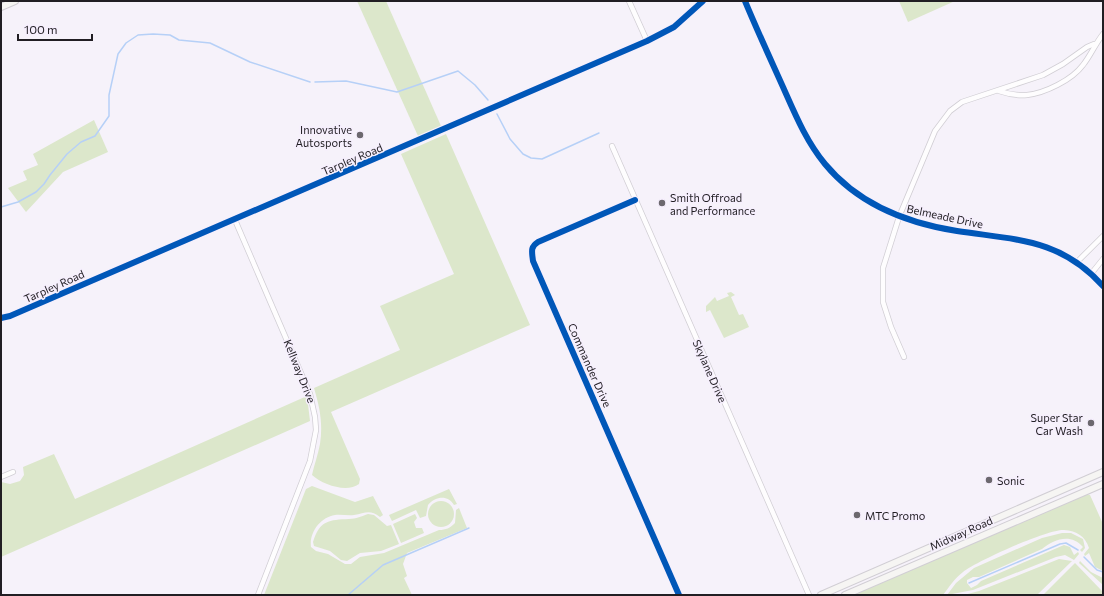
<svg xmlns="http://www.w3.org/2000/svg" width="1104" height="596" viewBox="0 0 1104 596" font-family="Commissioner,sans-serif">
  <rect width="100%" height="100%" fill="#f6f2fa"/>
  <!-- green -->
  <g fill="#dce7cb">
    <path d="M357,1H386L441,126L418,136Z"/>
    <path d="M899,1H955L908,22Z"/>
    <path d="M94,120L108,152L63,172L26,212L8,188L27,180L23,171L38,165L33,154Z"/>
    <path d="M446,134L530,325L331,412L360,479L359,484C347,493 323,485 312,475C314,465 318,455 320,444C323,424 320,408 314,388L400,350L380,306L454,274L401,154Z"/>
    <path d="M731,292L735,295L731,297L739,315L743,314L749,327L724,338L710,310L706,312V306L715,297L717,301L729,296L727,293Z"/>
    <path d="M307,396L310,421L1,557V482L10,484L20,481L24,475L23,467L54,454L75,499Z"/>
    <path d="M312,486L355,502L373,496L383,515L380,517C370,509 365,513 354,515C348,516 341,514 335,515C321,517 309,532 311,547L316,551L328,554L345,564H351L360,557L384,553L439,530C446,530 450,528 455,523L456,510L459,508L467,528L407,553L403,564L407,576L404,578L412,595H264L306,489Z"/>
    <path d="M449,489L457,504L454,505C448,495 436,496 428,505L426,516L420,518L416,510L392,521L389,515Z"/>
    <path d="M1086,494L1090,495L1103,524V571L1095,567L1089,553L1085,556L1084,554L1089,548C1085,536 1077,531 1064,530C1048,529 977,561 963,572C955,578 949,587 943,595H854Z"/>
    <circle cx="441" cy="514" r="13"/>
    <path d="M368,514L374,515L387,526L391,525L399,544L381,551L360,553L347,561L341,560L330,551L314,546L313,542C320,520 329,520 349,519C356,519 362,516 368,514Z"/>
    <path d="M415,514L417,518L414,522L416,528H422L424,533L401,543L393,524Z"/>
    <path d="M1062,533H1071L1083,539L1085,548L1082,552L1080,550L1083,547C1071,533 1054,539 1042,549L979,577H973L967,580V583L971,588L977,585L981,581L1064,545L1070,547L1074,555L1078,552L1079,554L1074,560L1065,555L1056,557L973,590L947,595L956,583L974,568L1042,538Z"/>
    <path d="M1059,559L1072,561L1037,595H964L979,591Z"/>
    <path d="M1080,561L1091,572L1103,578V585L1079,563Z"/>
    <path d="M1075,563L1103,592V595H1043Z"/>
  </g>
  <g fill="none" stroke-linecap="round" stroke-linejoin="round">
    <!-- stream -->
    <g stroke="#b6d0f7" stroke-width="1.5">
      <path d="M315,82L346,81L397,92L458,71L475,85L488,100"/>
      <path d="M497,114L510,139L523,154L531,158L542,159L599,133"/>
      <path d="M1,207L18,202L36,192L44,184L50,175L67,154L81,142L95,136L109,116V95L118,54L126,43L138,35L153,34L170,35L179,40L210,43L250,62L310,82"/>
      <path d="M1084,557L1097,570L1103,572"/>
      <path d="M969,583L1060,544L1066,543L1078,550"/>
      <path d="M348,595L383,565L469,528"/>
    </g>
    <defs>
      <g id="minor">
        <path d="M629,1L647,41"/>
        <path d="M745,1C757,30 770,58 783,87C795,114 806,141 825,164C858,204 906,223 957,231C1015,240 1060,238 1103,286"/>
        <path d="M999,91C1008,94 1017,96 1027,95C1045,93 1072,80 1083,65C1091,55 1095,44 1103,34"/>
        <path d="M612,146L809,595"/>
        <path d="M635,200L538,242C530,247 532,252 533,261L679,595"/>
        <path d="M235,220L310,394L315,417L316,430L310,461L258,595"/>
        <path d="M1077,262L1103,236"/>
        <path d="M1091,274L1103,259"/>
        <path d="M1,318L10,316L647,41L674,27L703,1"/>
        <path d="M904,357L891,327L883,302V268L899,217L935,131L950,111L962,102L1043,75L1063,64L1087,47L1094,44"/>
        <path d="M1,477L13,472"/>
      </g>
      <g id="secondary">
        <path d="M1,7L15,1"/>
        <path d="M821,595L1103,472"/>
        <path d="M845,595L1103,484"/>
      </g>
    </defs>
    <!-- minor casing -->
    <use href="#minor" stroke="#d1ced4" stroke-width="6"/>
    <!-- secondary casing -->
    <use href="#secondary" stroke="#d1ced4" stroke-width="8"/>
    <!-- minor -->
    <use href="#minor" stroke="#fefdfe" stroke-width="4.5"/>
    <!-- secondary -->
    <use href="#secondary" stroke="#f6f5f3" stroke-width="6"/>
    <defs>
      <g id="cycleway">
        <path d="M745,1C757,30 770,58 783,87C795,114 806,141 825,164C858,204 906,223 957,231C1015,240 1060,238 1103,286"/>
        <path d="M635,200L538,242C530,247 532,252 533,261L679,595"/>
        <path d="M1,318L10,316L647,41L674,27L703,1"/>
      </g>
    </defs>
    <!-- cycleway casing -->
    <use href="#cycleway" stroke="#f6effd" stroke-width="8"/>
    <!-- cycleway -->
    <use href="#cycleway" stroke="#0057b8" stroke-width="6"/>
  </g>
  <!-- markers -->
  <g fill="#6c686e" stroke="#f6effd" stroke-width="1.5">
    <circle cx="360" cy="135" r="4"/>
    <circle cx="662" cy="203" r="4"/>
    <circle cx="1091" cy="423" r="4"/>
    <circle cx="989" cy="480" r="4"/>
    <circle cx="857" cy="515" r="4"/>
  </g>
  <g text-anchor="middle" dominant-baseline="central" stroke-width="3" stroke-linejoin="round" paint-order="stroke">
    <!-- poi labels -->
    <g font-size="11" fill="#211e23" stroke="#f6effd" text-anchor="start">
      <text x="352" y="129" text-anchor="end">Innovative<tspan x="352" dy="13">Autosports</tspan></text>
      <text x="670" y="197">Smith Offroad<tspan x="670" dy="13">and Performance</tspan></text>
      <text x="1083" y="417" text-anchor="end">Super Star<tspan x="1083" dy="13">Car Wash</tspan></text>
      <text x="997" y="480">Sonic</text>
      <text x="865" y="515">MTC Promo</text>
    </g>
    <!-- street labels -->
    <g font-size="11" fill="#211e23" stroke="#f6effd">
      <text transform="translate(352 159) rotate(-23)">Tarpley Road</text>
      <text transform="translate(945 216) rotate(12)">Belmeade Drive</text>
      <text transform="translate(54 286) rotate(-24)">Tarpley Road</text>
      <text transform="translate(590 365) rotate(66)">Commander Drive</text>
      <text transform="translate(300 371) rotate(68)">Kellway Drive</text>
      <text transform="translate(710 371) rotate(66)">Skylane Drive</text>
      <text transform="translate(961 533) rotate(-24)">Midway Road</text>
    </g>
  </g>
  <!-- border -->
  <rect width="1104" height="596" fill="none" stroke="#211e23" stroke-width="4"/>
  <!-- scale -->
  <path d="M18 34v6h74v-6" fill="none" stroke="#211e23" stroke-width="2"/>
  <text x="24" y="34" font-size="12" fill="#211e23" stroke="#f6effd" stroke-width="3" paint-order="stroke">100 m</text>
</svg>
